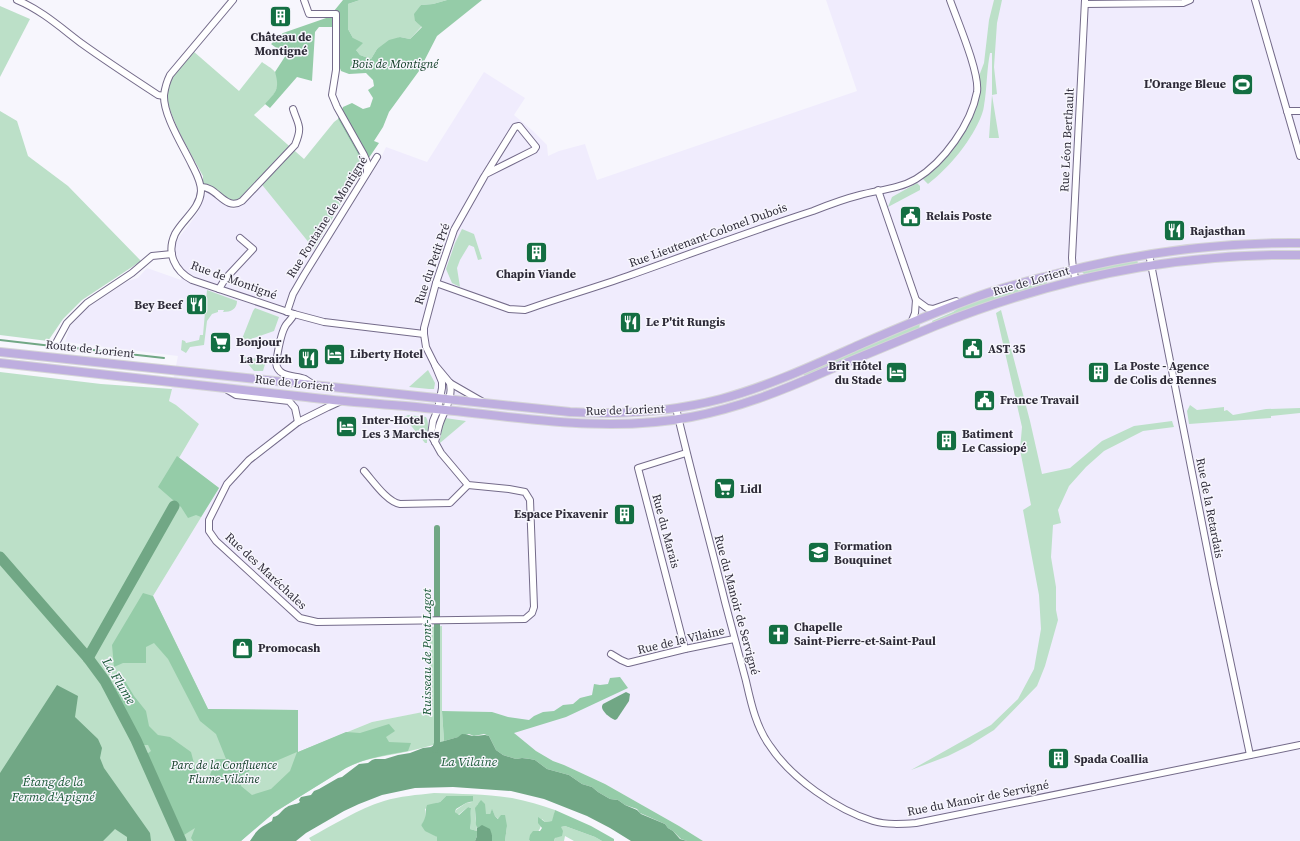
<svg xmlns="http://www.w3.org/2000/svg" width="1300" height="841" viewBox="0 0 1300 841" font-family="'Source Serif 4',serif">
  <rect width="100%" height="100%" fill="#f7f6fd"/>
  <!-- built -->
  <path fill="#f0ecfd" d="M826,0H1300V841H703L679,826L605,784L564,765L553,761L536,751L507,732L492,712L442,711V627L430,636L429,711L372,722L297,752V710L208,709L153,596L219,488L179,458L199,424L176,405L169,401L178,356L65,342L70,326L87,308L128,281L138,278L147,268L181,280L183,269L175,252L176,243L180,236L191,222L198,212L207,190L231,209H235L243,203L262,184L320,255L380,160L386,147L427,162L484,72L525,98L514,115L533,131L547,145L548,156L559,151L585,144L597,180L857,91Z"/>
  <!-- green -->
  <g fill="#bce0c8">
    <path d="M360,0H447L433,4L421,5L415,21L422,26L410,39L400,37L377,49L371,59L360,55L356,50L353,38L348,29V4Z"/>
    <path d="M994,0H1002L997,23L994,67L997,94L992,95L999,138H989L992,95V53H990C987,68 987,84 985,99C984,104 984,109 982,114C973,139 949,168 928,184L922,178L950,153L960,139L972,115L981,88L979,76L984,63L989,20Z"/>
    <path d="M0,6L30,19L0,77Z"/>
    <path d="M193,51L239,91L262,62C266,65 272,68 275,72C286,89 264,105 254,115L304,159L334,122L338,119L364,165L314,249L259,181L240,200L235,201H229L203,183V176C193,157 165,111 167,92C167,79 185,61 193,51Z"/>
    <path d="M0,111L17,121L28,156L68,186L141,261L82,300L63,319L48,341L0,335Z"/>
    <path d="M917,183L920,186V190L888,207L892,197Z"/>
    <path d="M462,229L474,234L482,259L478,260L474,247L469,245L460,260L457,268L460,287L452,283L446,269L455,243Z"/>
    <path d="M1137,259L1138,264L1085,275L1082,272V271Z"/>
    <path d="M1046,279L1047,284L933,323L932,321L953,312L959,308L981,299Z"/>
    <path d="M207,290L237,301C237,309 231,312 223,312L224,310H218V312L212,314L207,321L204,345L190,347L186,353L181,350L182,340L185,341L186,343L199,340L200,335H203Z"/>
    <path d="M255,308L279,317L274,331L245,341L243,343L242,339L253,311Z"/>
    <path d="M1001,310L1030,421L1042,474L1070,468L1102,441L1134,426L1172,421L1174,427L1143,431L1104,451L1086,467L1069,486L1058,510L1061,523L1053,525L1051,557L1056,587V610L1058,620L1045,666L1037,686L994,730L970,745L948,756L911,770L991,725L1018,699L1034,669L1041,629L1039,595L1023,510L1031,505L1020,450L1022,427L996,313Z"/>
    <path d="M920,323L919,330L805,376L804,375V373Z"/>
    <path d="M242,357L262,359L266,361L263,371H254Z"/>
    <path d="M428,370L435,383L434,389H429L409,387Z"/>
    <path d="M0,372L101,384L172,389L169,401L176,405L199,424L179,458L219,488L153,596L208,709L298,710V752L372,722L428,711L430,627L442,626V711L444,741C436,744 427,747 418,749C393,756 369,756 346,768L275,812L258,825L241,841H0Z"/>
    <path d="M1190,405L1197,410L1224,407V411L1227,410L1233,415L1266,409L1300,408V413L1271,416V418L1189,424L1187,411Z"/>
    <path d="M408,415L426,417C430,424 427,435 427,443H425L404,417Z"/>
    <path d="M445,418L466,421L440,443L439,435Z"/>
    <path d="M434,793C460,794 486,794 512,798C527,801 541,805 555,810L553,821L545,822L542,819C541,831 538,832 529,840L530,841H505L507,826L495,816L492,810L490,814H485L478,804C472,813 477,822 477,831L470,829C472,821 470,815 471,808L468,807L458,815L455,812L456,810L466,803L472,802L457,797L446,796L440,802L436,803L425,809L426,819L421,825L437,837V841H311L309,838C333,825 358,809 384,801C400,796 417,795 434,793Z"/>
    <path d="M565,826L595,837L602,841H574L565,836L564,841H554L560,827Z"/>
  </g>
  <!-- forest -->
  <g fill="#95cca8" fill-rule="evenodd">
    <path d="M343,0H360L348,4V29L353,38L363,43L356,50L360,55L371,59L377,49L389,40L400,37L410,39L422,27L415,21L414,14L421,5L433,4L447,0H482L437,36L419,71L389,112L383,127L374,141L379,143L364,165L338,119L343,107L352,103L363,109L370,107L373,98L368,90L374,86L373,80L366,73L349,74L341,71L338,63L333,27H319L315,32L312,81L297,77L270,108L265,104C276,92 280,89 275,72L286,55L271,44L283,33L329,17Z"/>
    <path d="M177,456L219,488L201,517L196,515L188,518L181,507L158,487Z"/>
    <path d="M143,593L153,596L208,709L298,710V752L346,732L360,733L389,724L395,731L386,737L389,742L411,743L408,751C386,755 365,758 346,768L275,812L241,841H193L191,838L195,828L184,835L147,754L151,751L148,745H142L113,689L125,681L134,696L146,711L149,726L158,735L170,737L191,752L195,767L200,778L210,775L216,759H226L216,734L200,721L168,659L154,643L146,647V663H123L114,667L112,645ZM297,752L290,771L271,789L252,795L241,786L242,775L253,769L276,761Z"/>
    <path d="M620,677L628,688L566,717L514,733L536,751L553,761L564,765L605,784L679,826L703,841H687L681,839L673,831L668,828L665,824L640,813L637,809L625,805L618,800L610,799L598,792L592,787L582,784L569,775L547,769L535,760L530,759L522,758L516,759L503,755L496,750L489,736L484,734L474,736L469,734L444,741L442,711L492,712L508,717L529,720L534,716L543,712L554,711L563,705L573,704L580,698L592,695L594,684L600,685L608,684L610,678Z"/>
    <path d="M446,796H473V801L466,803L456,809L455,812L459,815L468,807L471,808C470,815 472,821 470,829L477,831V836L475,841H437V837L425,831L421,825C428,816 424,814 427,805L440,802Z"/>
    <path d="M481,800L485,804L486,814H490L492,809L495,816L498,819L501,815H505L507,826L505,841H492V835L481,826L477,828L476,825L475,808Z"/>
    <path d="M555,810L591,826L614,839V841H602L595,837L565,826L561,827L563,831L562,836L555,838L554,841H530L529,840L530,835L533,831H540L542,828L538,823V817L545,822L552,821Z"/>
  </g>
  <!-- water -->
  <g fill="#71a785">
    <path d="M57,685L78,696L75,717L98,739L102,748L100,758L104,768L150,833L151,841H127V837L115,829L103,841H0V773Z"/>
    <path d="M626,692L630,694L629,701L617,719L615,720C610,718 601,711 602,706L603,704Z"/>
    <path d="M462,734C467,734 471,736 475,736C481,736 483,734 489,736L496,750L503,755L516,759L522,758L530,759L535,760L547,769L569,775L582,784L592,787L598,792L610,799L618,800L625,805L637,810L641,814L665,824L668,828L673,831L680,839L687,841H631L610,828L587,816L544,799L511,791L453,787L415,788L382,795L359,804L344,811L306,833L296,841H250C257,830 259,828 272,821L273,817C280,816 281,810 287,807C291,804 296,805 300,802L299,800L301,797L311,795L314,791L319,789L338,778L342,777L359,764L368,763L372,760L375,759H385L398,755L410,753L423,748L431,747L437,743L458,737Z"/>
    <path d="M482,825L490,829L492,835V841H475L477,836V828Z"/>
  </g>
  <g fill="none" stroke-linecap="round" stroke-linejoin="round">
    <!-- stream -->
    <g stroke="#71a785" stroke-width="2">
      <path d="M0,340L52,346"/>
      <path d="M57,346L164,358"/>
    </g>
    <!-- canal -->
    <path stroke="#71a785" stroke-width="6" d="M435,750L437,743V528"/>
    <!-- river -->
    <g stroke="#71a785" stroke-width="11">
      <path d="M0,557L88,658L105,681L136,740L181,841"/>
      <path d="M88,658L174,506"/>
    </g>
    <defs>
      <g id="minor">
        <path d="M17,0C41,10 60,27 81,43C106,61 132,78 158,95L164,96"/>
        <path d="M233,0L170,75C167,81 165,88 164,95C163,115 183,146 192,165C196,173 201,181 201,191C200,209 183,219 175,234C166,253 175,271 192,280L294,314L324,322L424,334"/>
        <path d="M304,0L309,14H336V70L332,95L337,107L364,155L367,162V172"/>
        <path d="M1255,0L1300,156"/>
        <path d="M1085,4L1183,3L1190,0"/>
        <path d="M1287,111H1300"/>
        <path d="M201,187C217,186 225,212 242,201L295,145C303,126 298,125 293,109"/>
        <path d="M878,190L916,300L915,313L911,323"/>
        <path d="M1149,254L1214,584L1250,755"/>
        <path d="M1076,281L1073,269L1072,258L1085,0"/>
        <path d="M436,283L509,309L525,310C559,298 594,288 628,276C690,254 751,231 813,211C828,205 844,199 860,195C879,190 899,189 916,179C944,162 971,124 977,92C980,73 957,20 950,0"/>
        <path d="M219,289L225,279L253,249L240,238"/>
        <path d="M916,300L927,308L933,309L956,301"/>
        <path d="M287,312L293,294L304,275L377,157"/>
        <path d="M294,314C292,319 289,321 286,325C280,334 278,352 276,363C278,378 295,375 305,379C308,381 311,383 314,385"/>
        <path d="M55,345L67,323L87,303L132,273L152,256L172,254"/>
        <path d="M226,389L236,395L289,401L295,408L298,422"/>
        <path d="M341,401L328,407L298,422L249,460L227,484L209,520V531L216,541L300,618L317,622L525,619L532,613L534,607L530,500L525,492L509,489L468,485L441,453L431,435L433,421L438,409L442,388V382L435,365"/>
        <path d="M483,402L450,383L435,365L426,347L424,334V328L436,283L454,230L484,177L515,127L519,126L536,147L534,150L486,174"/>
        <path d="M676,408C691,473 709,537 725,602C732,628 739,655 746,681C751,703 756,727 770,746C791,778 837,810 873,821C887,825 902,824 916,823L1300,745"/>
        <path d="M435,442C437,435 438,429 440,423C445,409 453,398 450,383"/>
        <path d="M364,471C373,481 387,502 400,504L450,503L468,485"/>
        <path d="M685,649L638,468L686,453"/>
        <path d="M611,654L621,660L628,663L685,649L734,639"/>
      </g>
      <g id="major">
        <path d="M0,352L570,412C621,415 671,412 721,399C769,386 814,365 859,345C898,328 938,311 979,296C1001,288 1025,282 1048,276C1130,254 1215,242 1300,243"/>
        <path d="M0,363C102,374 204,386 306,397C345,402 386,404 425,408C514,416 603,434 691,417C738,408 781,391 824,372C861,357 898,341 935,326C1052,279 1174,253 1300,255"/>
      </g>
    </defs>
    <!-- minor casing -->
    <use href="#minor" stroke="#746b8a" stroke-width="8"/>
    <!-- major casing -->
    <use href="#major" stroke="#d5d5d7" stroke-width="10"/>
    <!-- minor -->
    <use href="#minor" stroke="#fff" stroke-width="6"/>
    <!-- major -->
    <use href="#major" stroke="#beaedf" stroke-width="8"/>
  </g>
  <!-- icons -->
  <defs>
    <symbol id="building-square" viewBox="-11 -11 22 22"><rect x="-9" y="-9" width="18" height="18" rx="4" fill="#136e42" stroke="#f7f6fd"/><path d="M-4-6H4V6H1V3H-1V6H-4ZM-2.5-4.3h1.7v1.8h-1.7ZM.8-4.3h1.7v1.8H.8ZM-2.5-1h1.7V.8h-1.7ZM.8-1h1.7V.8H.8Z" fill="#fff"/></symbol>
    <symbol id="stadium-square" viewBox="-11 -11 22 22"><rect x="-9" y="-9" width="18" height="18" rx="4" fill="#136e42" stroke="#f7f6fd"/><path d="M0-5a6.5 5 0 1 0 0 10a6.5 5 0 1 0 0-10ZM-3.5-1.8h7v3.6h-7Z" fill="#fff"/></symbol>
    <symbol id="civic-square" viewBox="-11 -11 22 22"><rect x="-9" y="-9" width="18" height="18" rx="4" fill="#136e42" stroke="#f7f6fd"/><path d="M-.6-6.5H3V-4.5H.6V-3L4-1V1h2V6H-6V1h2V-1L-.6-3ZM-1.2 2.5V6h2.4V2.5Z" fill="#fff"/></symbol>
    <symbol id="restaurant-square" viewBox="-11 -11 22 22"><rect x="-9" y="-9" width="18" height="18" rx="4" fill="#136e42" stroke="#f7f6fd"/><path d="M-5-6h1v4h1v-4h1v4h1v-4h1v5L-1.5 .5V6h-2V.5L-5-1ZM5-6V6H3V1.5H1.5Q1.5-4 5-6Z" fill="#fff"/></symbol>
    <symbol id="supermarket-square" viewBox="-11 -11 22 22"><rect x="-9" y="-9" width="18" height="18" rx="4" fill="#136e42" stroke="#f7f6fd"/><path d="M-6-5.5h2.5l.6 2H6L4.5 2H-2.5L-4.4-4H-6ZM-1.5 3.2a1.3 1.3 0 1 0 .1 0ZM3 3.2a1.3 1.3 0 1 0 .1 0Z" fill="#fff"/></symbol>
    <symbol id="hotel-square" viewBox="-11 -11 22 22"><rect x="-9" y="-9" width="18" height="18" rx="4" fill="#136e42" stroke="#f7f6fd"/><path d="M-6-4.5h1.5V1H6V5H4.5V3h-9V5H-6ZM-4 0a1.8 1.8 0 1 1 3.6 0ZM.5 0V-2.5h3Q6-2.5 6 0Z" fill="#fff"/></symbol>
    <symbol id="university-square" viewBox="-11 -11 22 22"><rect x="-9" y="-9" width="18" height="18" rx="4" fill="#136e42" stroke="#f7f6fd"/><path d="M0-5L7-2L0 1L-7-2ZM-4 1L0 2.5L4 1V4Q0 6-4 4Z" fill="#fff"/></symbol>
    <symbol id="church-square" viewBox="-11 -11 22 22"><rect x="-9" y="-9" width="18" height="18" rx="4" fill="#136e42" stroke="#f7f6fd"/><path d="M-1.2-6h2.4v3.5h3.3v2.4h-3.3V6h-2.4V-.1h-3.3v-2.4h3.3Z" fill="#fff"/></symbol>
    <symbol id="shop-square" viewBox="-11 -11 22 22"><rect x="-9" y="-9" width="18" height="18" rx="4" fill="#136e42" stroke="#f7f6fd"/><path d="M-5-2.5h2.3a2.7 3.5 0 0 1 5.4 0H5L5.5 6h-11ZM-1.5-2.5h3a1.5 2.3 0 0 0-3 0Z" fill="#fff"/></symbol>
  </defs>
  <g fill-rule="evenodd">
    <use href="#building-square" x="268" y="4" width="25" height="25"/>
    <use href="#stadium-square" x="1230" y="72" width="25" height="25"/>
    <use href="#civic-square" x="898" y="204" width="25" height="25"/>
    <use href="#restaurant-square" x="1162" y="218" width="25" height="25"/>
    <use href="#building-square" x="524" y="240" width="25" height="25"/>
    <use href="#restaurant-square" x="184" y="292" width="25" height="25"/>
    <use href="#restaurant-square" x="618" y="310" width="25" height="25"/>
    <use href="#supermarket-square" x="208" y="330" width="25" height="25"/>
    <use href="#civic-square" x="960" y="336" width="25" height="25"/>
    <use href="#hotel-square" x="322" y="342" width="25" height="25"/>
    <use href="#restaurant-square" x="296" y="346" width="25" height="25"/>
    <use href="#hotel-square" x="884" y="360" width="25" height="25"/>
    <use href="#building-square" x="1086" y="360" width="25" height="25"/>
    <use href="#civic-square" x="972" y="388" width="25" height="25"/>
    <use href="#hotel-square" x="334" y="414" width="25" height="25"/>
    <use href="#building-square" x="934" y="428" width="25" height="25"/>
    <use href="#supermarket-square" x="712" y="476" width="25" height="25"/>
    <use href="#building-square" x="612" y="502" width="25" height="25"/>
    <use href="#university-square" x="806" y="540" width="25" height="25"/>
    <use href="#church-square" x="766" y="622" width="25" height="25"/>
    <use href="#shop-square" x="230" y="636" width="25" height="25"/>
    <use href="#building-square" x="1046" y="746" width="25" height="25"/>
  </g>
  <g text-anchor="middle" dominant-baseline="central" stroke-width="3" stroke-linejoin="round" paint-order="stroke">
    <!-- poi labels -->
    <g font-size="12" font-weight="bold" fill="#2e2b38" stroke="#f7f6fd" text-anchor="start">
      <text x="281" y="37" text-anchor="middle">Château de<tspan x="281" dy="14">Montigné</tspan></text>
      <text x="1226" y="84" text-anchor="end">L'Orange Bleue</text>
      <text x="926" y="216">Relais Poste</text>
      <text x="1190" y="231">Rajasthan</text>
      <text x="536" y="274" text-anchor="middle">Chapin Viande</text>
      <text x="182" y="305" text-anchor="end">Bey Beef</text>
      <text x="646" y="322">Le P'tit Rungis</text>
      <text x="236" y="342">Bonjour</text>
      <text x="988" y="349">AST 35</text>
      <text x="350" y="354">Liberty Hotel</text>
      <text x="292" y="359" text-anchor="end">La Braizh</text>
      <text x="882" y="366" text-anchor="end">Brit Hôtel<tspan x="882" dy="14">du Stade</tspan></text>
      <text x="1114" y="366">La Poste - Agence<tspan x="1114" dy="14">de Colis de Rennes</tspan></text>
      <text x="1000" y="400">France Travail</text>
      <text x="362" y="420">Inter-Hotel<tspan x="362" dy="14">Les 3 Marches</tspan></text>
      <text x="962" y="434">Batiment<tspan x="962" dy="14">Le Cassiopé</tspan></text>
      <text x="740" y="489">Lidl</text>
      <text x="608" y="514" text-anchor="end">Espace Pixavenir</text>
      <text x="834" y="546">Formation<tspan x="834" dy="14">Bouquinet</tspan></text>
      <text x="794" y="627">Chapelle<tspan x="794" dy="14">Saint-Pierre-et-Saint-Paul</tspan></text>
      <text x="258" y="648">Promocash</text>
      <text x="1074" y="759">Spada Coallia</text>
    </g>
    <!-- park labels -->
    <g font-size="12" font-style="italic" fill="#0b3820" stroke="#f7f6fd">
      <text x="395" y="64">Bois de Montigné</text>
      <text x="224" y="765">Parc de la Confluence<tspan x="224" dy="14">Flume-Vilaine</tspan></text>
    </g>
    <!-- street labels -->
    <g font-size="12" fill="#2e2b38" stroke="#f7f6fd">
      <text transform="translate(1067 140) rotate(-87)">Rue Léon Berthault</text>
      <text transform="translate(327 217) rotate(-58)">Rue Fontaine de Montigné</text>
      <text transform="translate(708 235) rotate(-20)">Rue Lieutenant-Colonel Dubois</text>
      <text transform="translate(432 264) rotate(-71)">Rue du Petit Pré</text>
      <text transform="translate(234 280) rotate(20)">Rue de Montigné</text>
      <text transform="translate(1031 281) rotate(-16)">Rue de Lorient</text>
      <text transform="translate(90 349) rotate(6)">Route de Lorient</text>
      <text transform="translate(294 383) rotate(6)">Rue de Lorient</text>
      <text transform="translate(625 410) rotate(-2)">Rue de Lorient</text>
      <text transform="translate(1210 508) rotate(79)">Rue de la Retardais</text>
      <text transform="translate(666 531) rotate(75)">Rue du Marais</text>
      <text transform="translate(266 571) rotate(43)">Rue des Maréchales</text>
      <text transform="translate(737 605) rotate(75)">Rue du Manoir de Servigné</text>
      <text transform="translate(681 640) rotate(-13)">Rue de la Vilaine</text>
      <text transform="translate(978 798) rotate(-11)">Rue du Manoir de Servigné</text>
    </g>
    <!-- water labels -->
    <g font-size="13" font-style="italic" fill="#1c5a39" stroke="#f7f6fd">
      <text transform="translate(426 652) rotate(-90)">Ruisseau de Pont-Lagot</text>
      <text transform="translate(119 681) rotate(59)">La Flume</text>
      <text x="469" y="761">La Vilaine</text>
      <text x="53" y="781">Étang de la<tspan x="53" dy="15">Ferme d'Apigné</tspan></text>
    </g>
  </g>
</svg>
